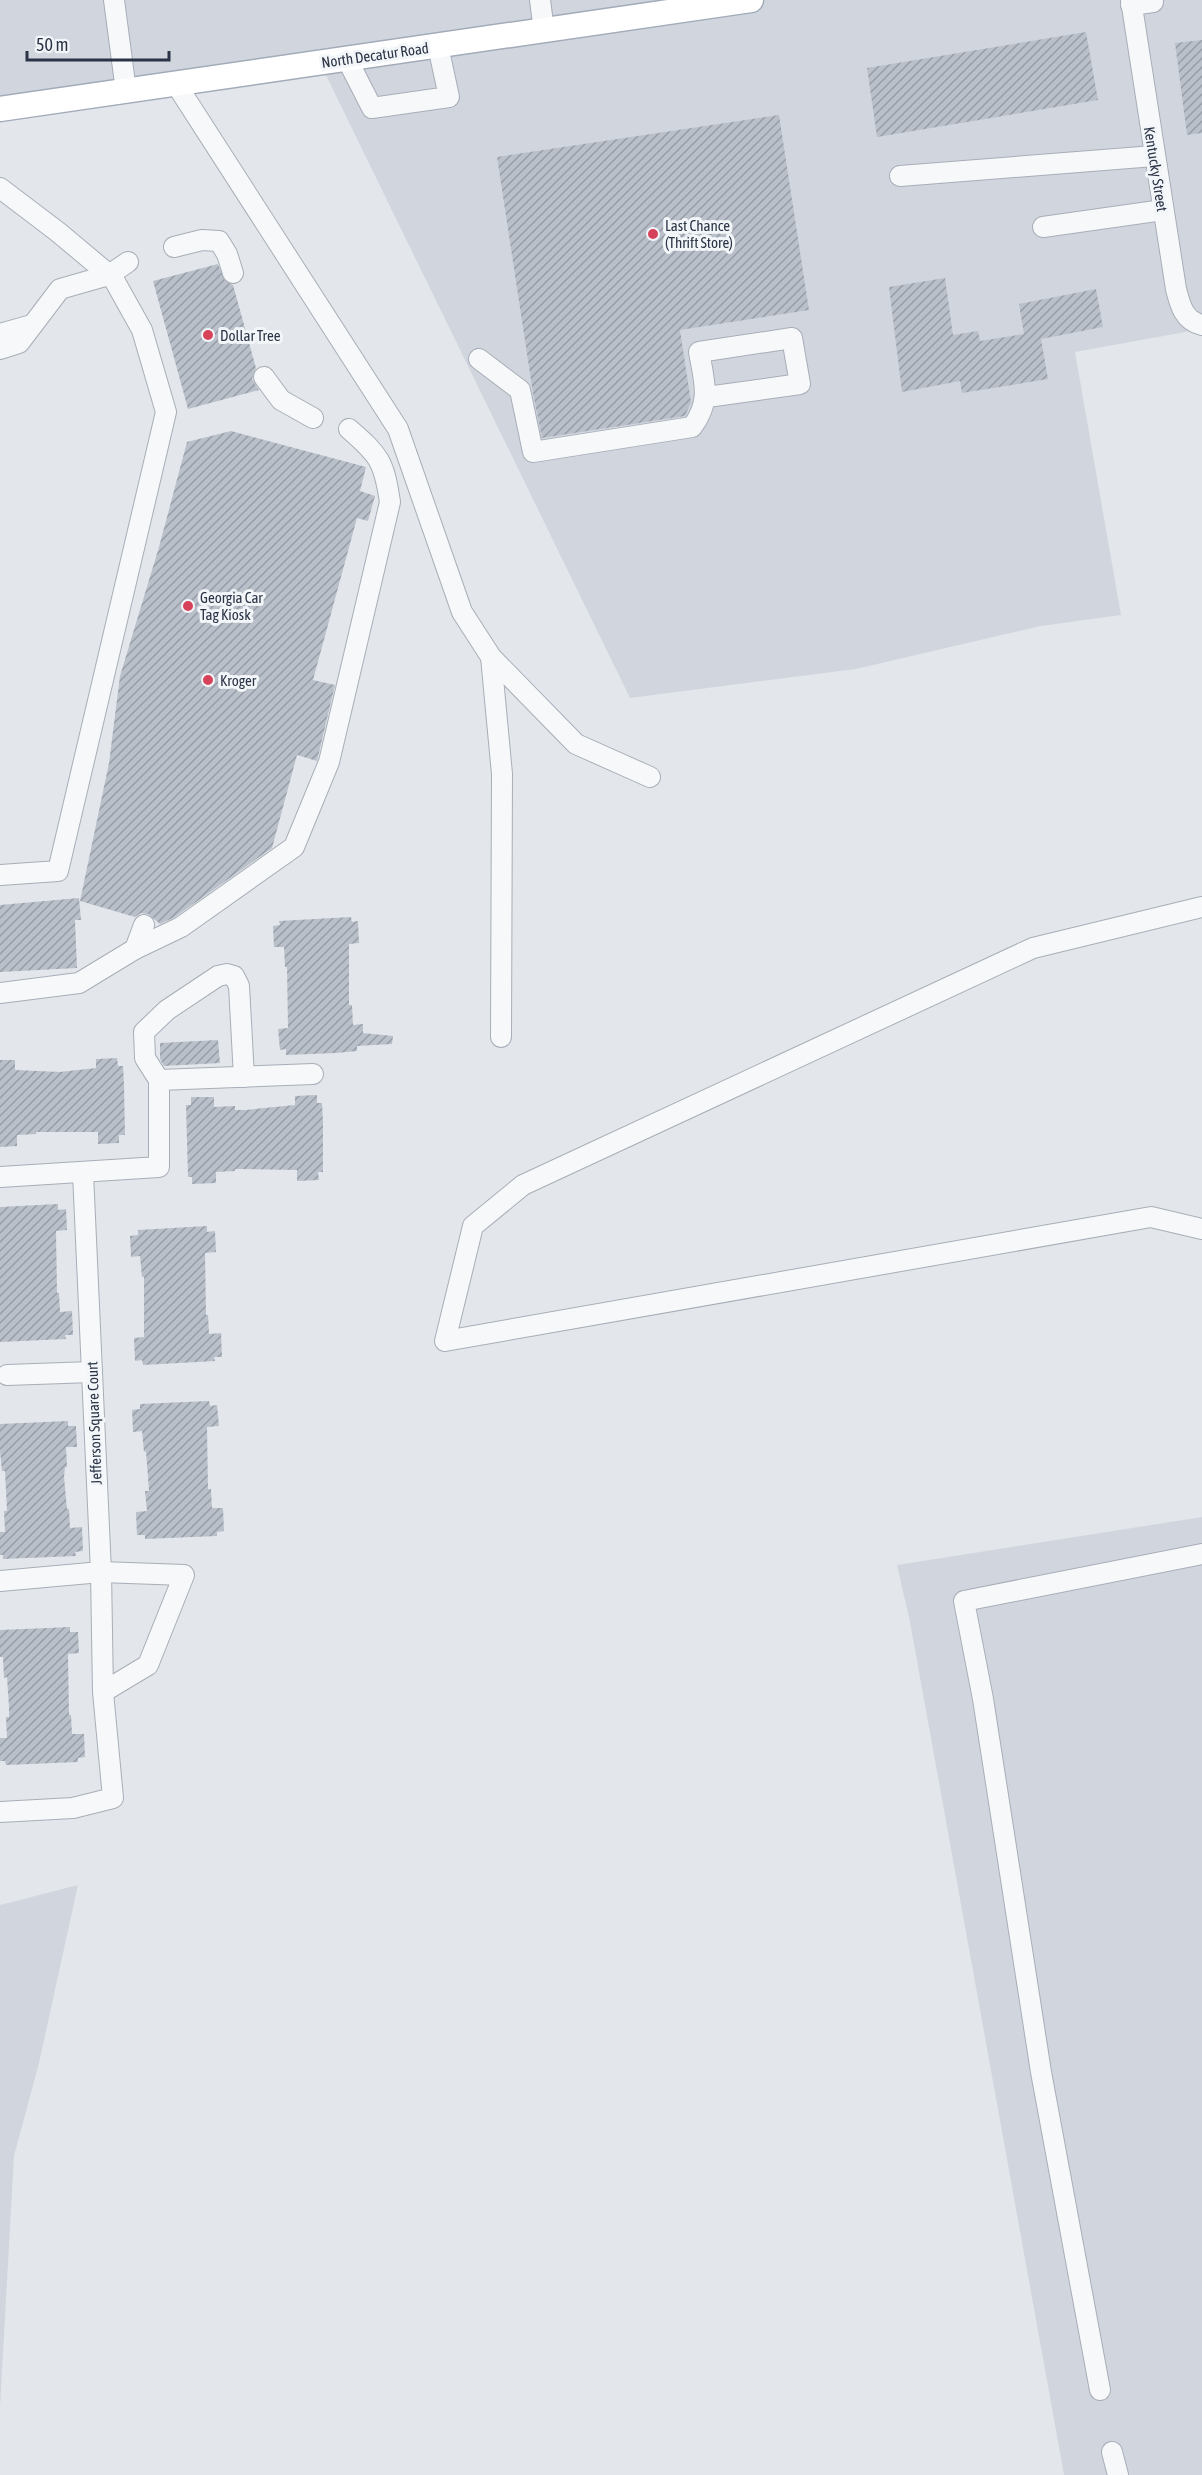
<svg xmlns="http://www.w3.org/2000/svg" width="1202" height="2475" viewBox="0 0 1202 2475" font-family="'Asap Condensed',sans-serif">
  <defs>
    <pattern id="building-hatch" width="6" height="6" patternUnits="userSpaceOnUse" patternTransform="scale(1.5)"><rect width="6" height="6" fill="#bac0ca"/><path d="M-1 1l2-2M0 6l6-6M5 7l2-2" fill="none" stroke="#979da6"/></pattern>
  </defs>
  <rect width="100%" height="100%" fill="#e3e7ec"/>
  <!-- built -->
  <g fill="#d1d6de">
    <path d="M0,0H1202V329L1075,352L1121,615L1041,626L856,669L630,698L320,63L0,107Z"/>
    <path d="M1202,1517V2475H1064L910,1622L897,1565Z"/>
    <path d="M78,1885L39,2063L14,2156L0,2407V1905Z"/>
  </g>
  <!-- building -->
  <g fill="url(#building-hatch)">
    <path d="M1086,32L1098,100L877,137L867,68Z"/>
    <path d="M1202,40V133L1187,135L1175,43Z"/>
    <path d="M779,115L809,310L680,330L691,402L685,416L542,438L533,393L497,157Z"/>
    <path d="M218,264L225,281L233,285L256,368L252,379L259,390L188,409L153,281Z"/>
    <path d="M945,278L953,335L978,331L980,341L1024,334L1019,304L1096,289L1103,327L1041,339L1048,379L962,393L960,381L902,392L889,287Z"/>
    <path d="M231,431L366,467L360,491L375,496L368,521L357,518L313,680L335,685L317,761L297,755L272,848L175,917L160,924L148,914L141,913L135,917L80,901L109,763L120,676L159,547L187,442Z"/>
    <path d="M79,898L81,920H75L77,968L0,972V905Z"/>
    <path d="M351,917L352,922L358,921L359,943L349,944V1005H352L353,1025L363,1024V1033L393,1036L392,1044L357,1046V1051L336,1053L286,1055V1049L280,1050L278,1029L288,1028L287,967H285L284,947H274L273,926L280,925L279,921Z"/>
    <path d="M218,1040L220,1063L164,1066L160,1059V1043Z"/>
    <path d="M117,1058L118,1066H123L124,1085L125,1135H119V1143L98,1144V1132H36V1134L17,1135V1146L0,1147V1060H15V1070L60,1072L96,1068V1059Z"/>
    <path d="M317,1095V1103H322L323,1122V1172H318L319,1180L297,1181V1170L235,1169V1171L216,1172V1183L192,1184V1177H188L186,1105H191V1097H214V1107L235,1106V1110H245L295,1105V1096Z"/>
    <path d="M58,1204V1210L66,1209L67,1230L56,1231L57,1293H59L60,1312L72,1311L73,1335H65L66,1339L0,1342V1207Z"/>
    <path d="M207,1226V1232L215,1231L216,1252L205,1253L206,1315H208L209,1334L221,1333L222,1357H214L215,1361L143,1365L142,1360L135,1361L134,1338L144,1337V1277H142L140,1256L131,1257L130,1236L138,1235V1230Z"/>
    <path d="M209,1401L210,1406L217,1405L219,1426L207,1427L208,1489H211L212,1508H223L224,1531L217,1532V1536L145,1539V1535H137L136,1512L147,1511L145,1491H149L146,1451L144,1452L142,1431L133,1432L132,1410L140,1409V1404Z"/>
    <path d="M68,1421V1426H76L77,1447H66L67,1467H65L64,1477L67,1509H69L70,1528L82,1527L83,1551L75,1552L76,1556L3,1559V1555H0V1532H5L4,1511H7L5,1471H2L0,1451V1424Z"/>
    <path d="M70,1627V1632H78L79,1653L68,1654L69,1715H71L72,1734H84L85,1757L78,1758V1762L6,1765L5,1761H0V1738H7L6,1717H9V1707L7,1677L4,1678L3,1657H0V1630Z"/>
  </g>
  <g fill="none" stroke-linecap="round" stroke-linejoin="round">
    <defs>
      <g id="minor">
        <path d="M114,0L126,91"/>
        <path d="M540,0L544,31"/>
        <path d="M1131,0L1176,289C1180,305 1184,321 1202,325"/>
        <path d="M1131,5L1153,2"/>
        <path d="M347,59L372,108L449,97L438,46"/>
        <path d="M176,84L398,429L462,612L491,657L576,744L650,777"/>
        <path d="M900,176L1154,156"/>
        <path d="M0,188L58,232L113,278L142,330L166,412L58,871L0,875"/>
        <path d="M1043,227L1163,210"/>
        <path d="M174,247L202,240L219,241L227,254L233,273"/>
        <path d="M0,334L32,325"/>
        <path d="M0,349L19,343L60,289L109,275L128,262"/>
        <path d="M479,359L520,390L533,452L692,427C712,401 704,381 699,352L792,338L800,384L707,397"/>
        <path d="M264,377L281,400L313,418"/>
        <path d="M491,657L502,774L501,1037"/>
        <path d="M1202,907L1033,948L523,1185L473,1226L445,1341L1151,1217L1202,1229"/>
        <path d="M135,949L181,927L294,847L329,762L390,502C384,461 379,455 349,429"/>
        <path d="M0,993L79,983L135,949L144,925"/>
        <path d="M159,1080L145,1058L144,1032L167,1010L218,976L227,974L234,976L239,986L244,1077"/>
        <path d="M0,1177L159,1167V1080L313,1074"/>
        <path d="M7,1375L92,1372"/>
        <path d="M0,1581L101,1572L83,1173"/>
        <path d="M0,1812L73,1808L113,1798L103,1692L101,1572L184,1575L148,1665L103,1692"/>
        <path d="M1100,2390L1041,2072L983,1699L964,1601L1202,1554"/>
        <path d="M1112,2452L1118,2475"/>
      </g>
      <path id="major" d="M0,109L751,0"/>
    </defs>
    <!-- minor casing -->
    <use href="#minor" stroke="#a8aeb7" stroke-width="22"/>
    <!-- major casing -->
    <use href="#major" stroke="#a2abb9" stroke-width="27"/>
    <!-- minor -->
    <use href="#minor" stroke="#f6f8fa" stroke-width="20"/>
    <!-- major -->
    <use href="#major" stroke="#fff" stroke-width="24"/>
  </g>
  <!-- markers -->
  <g fill="#d7425b" stroke="#f3f6f9" stroke-width="2">
    <circle cx="653" cy="234" r="6"/>
    <circle cx="208" cy="335" r="6"/>
    <circle cx="188" cy="606" r="6"/>
    <circle cx="208" cy="680" r="6"/>
  </g>
  <g text-anchor="middle" dominant-baseline="central" stroke-width="6" stroke-linejoin="round" paint-order="stroke">
    <!-- street labels -->
    <g font-size="15" fill="#2a3446" stroke="#f3f6f9">
      <text transform="translate(375 55) rotate(-8)">North Decatur Road</text>
      <text transform="translate(1156 169) rotate(81)">Kentucky Street</text>
      <text transform="translate(94 1423) rotate(-92)">Jefferson Square Court</text>
    </g>
    <!-- poi labels -->
    <g font-size="15" fill="#2a3446" stroke="#f3f6f9" text-anchor="start">
      <text x="665" y="225">Last Chance<tspan x="665" dy="17">(Thrift Store)</tspan></text>
      <text x="220" y="335">Dollar Tree</text>
      <text x="200" y="597">Georgia Car<tspan x="200" dy="17">Tag Kiosk</tspan></text>
      <text x="220" y="680">Kroger</text>
    </g>
  </g>
  <!-- scale -->
  <path d="M27 51v9h142v-9" fill="none" stroke="#2a3446" stroke-width="3"/>
  <text x="36" y="51" font-size="18" fill="#2a3446" stroke="#f3f6f9" stroke-width="4.5" paint-order="stroke">50 m</text>
</svg>
